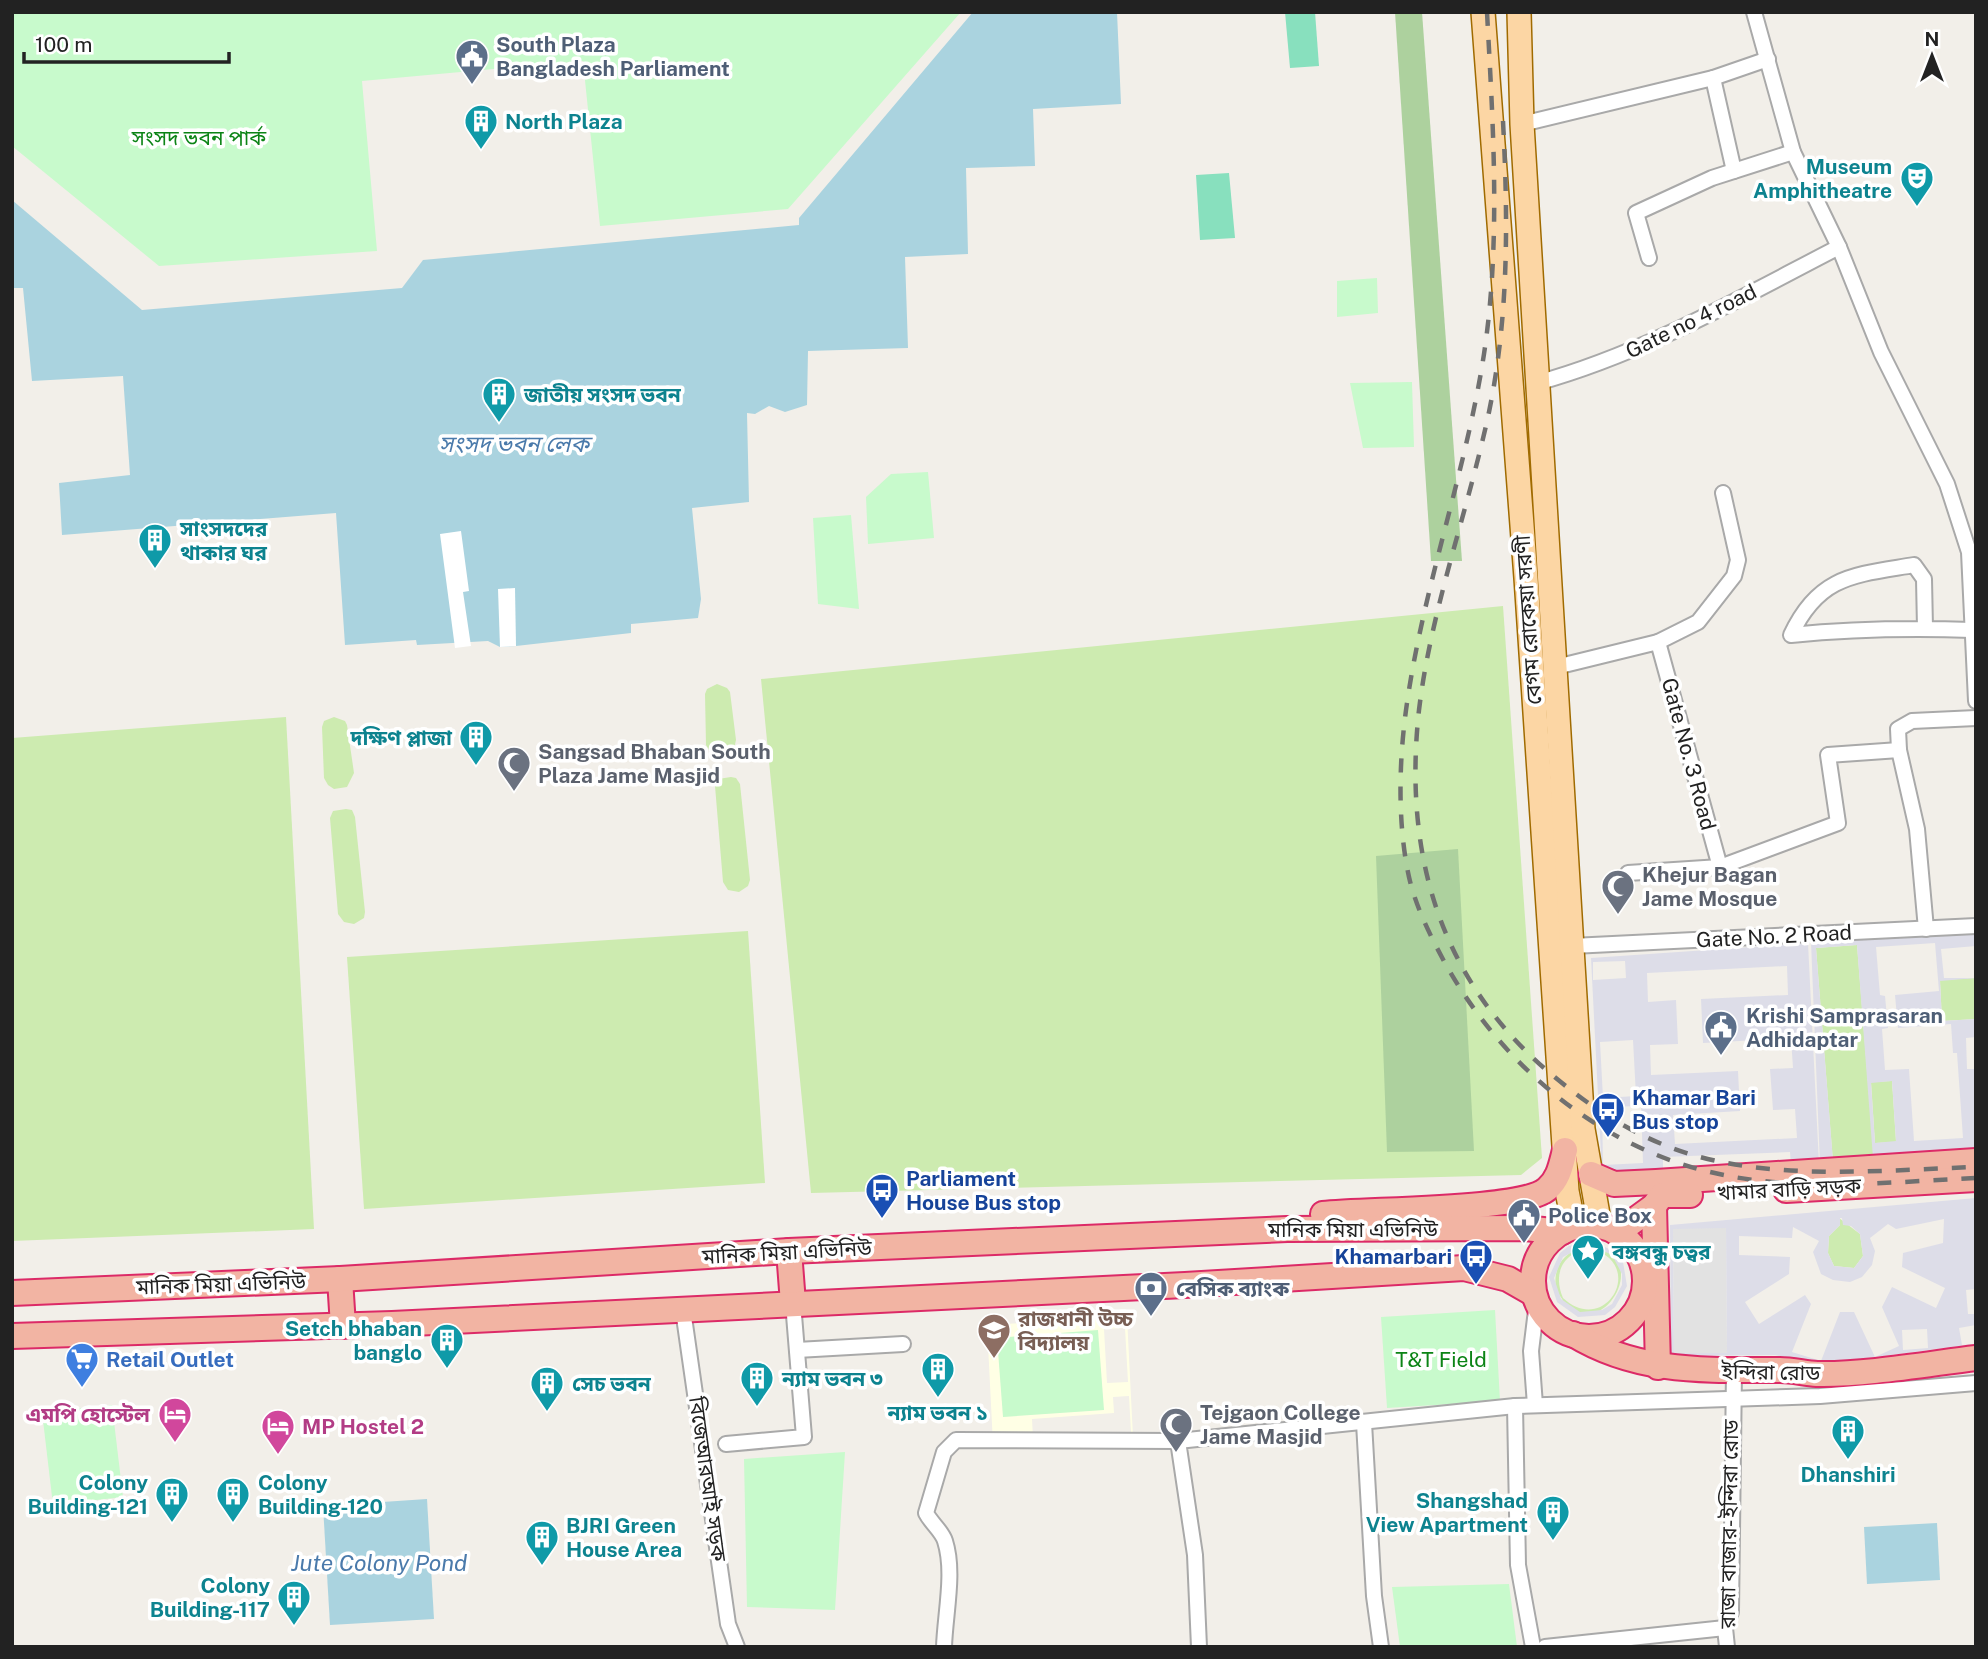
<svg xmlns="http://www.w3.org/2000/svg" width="1988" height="1659" viewBox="0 0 1988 1659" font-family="'Public Sans','Noto Sans Bengali',sans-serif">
  <rect width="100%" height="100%" fill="#f2efe9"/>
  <!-- education -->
  <path fill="#ffffe5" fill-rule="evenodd" d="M1127,1317L1133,1437L993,1444L987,1325ZM1125,1328L1128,1382L1107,1383L1104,1329ZM1129,1396L1131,1432L1033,1438L1032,1419L1114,1413L1113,1397Z"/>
  <!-- grass -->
  <g fill="#cdebb0" fill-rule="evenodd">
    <path d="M1503,606L1542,1158L1521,1175L811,1193L761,679Z"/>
    <path d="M717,684L727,688L730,692L736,740L734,749L724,756L711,753L706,745L705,694L707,689Z"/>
    <path d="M286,717L314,1229L12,1241V738Z"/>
    <path d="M334,717L345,721L347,725L354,773L347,787L334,789L328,785L324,778L322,727L324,721Z"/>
    <path d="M731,777L736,778L740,784L750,880L748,886L739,892L728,890L723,882L715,786L718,779Z"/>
    <path d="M346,809L352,810L355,817L365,912L364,918L354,924L344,922L338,914L330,818L333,811Z"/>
    <path d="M748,931L765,1183L364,1209L347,957Z"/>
    <path d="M1857,945L1874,1158L1833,1162L1816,948Z"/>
    <path d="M1976,978V1019L1942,1021L1940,980Z"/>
    <path d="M1892,1081L1896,1142L1875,1143L1871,1082Z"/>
    <path d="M1839,1218L1860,1234L1863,1256L1854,1268L1834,1266L1828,1253L1829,1236L1840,1225Z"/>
    <path d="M1582,1247C1666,1245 1594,1365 1556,1289C1553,1268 1562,1254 1582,1247ZM1592,1249C1647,1265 1605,1337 1563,1298C1552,1273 1564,1250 1592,1249Z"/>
  </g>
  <!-- forest -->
  <g fill="#add19e">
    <path d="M1395,12H1422L1462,561H1431Z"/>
    <path d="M1458,849L1474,1151L1387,1152L1376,856Z"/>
  </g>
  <!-- park -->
  <g fill="#c8facc">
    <path d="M12,12H961L788,209L600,226L583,61L362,81L377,251L159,266L12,146Z"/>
    <path d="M1377,278L1378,313L1337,317V281Z"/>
    <path d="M1412,382L1414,447L1363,448L1350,383Z"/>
    <path d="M928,472L934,538L868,544L866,497L891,474Z"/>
    <path d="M851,515L859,609L818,604L813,518Z"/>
    <path d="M1495,1310L1500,1401L1387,1408L1381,1317Z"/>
    <path d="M1098,1330L1104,1410L1003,1417L997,1338Z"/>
    <path d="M112,1405L123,1497L53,1505L42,1412Z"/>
    <path d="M845,1452L835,1610L747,1607L744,1459Z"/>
    <path d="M1509,1584L1517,1647H1400L1392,1587Z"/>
  </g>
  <!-- pitch -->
  <g fill="#88e0be">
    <path d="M1285,12H1315L1319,66L1290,68Z"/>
    <path d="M1229,173L1235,238L1200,240L1196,175Z"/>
  </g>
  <!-- parking -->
  <path fill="#e2e2e2" d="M1673,1228H1726L1727,1353H1674Z"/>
  <!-- plaza -->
  <g fill="#dddde8" fill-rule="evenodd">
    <path d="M1976,934V946L1941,949L1944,978H1976L1940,981L1942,1021L1976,1019V1037L1966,1038L1967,1069H1976V1157L1820,1164L1811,942ZM1935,943L1939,991L1895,995L1898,1028L1951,1024L1953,1053H1957L1963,1138L1914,1141L1909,1069L1885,1070L1882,1029L1888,1028L1885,996L1880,995L1876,947ZM1857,945L1873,1158L1833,1161L1816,948ZM1892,1081L1896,1141L1875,1143L1871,1083Z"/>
    <path d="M1808,943L1819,1164L1602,1174L1591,958ZM1625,961L1626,978L1593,980V962ZM1787,966L1788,995L1701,999L1703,1043L1791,1038L1793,1068L1770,1069L1773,1110L1795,1109L1797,1138L1675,1144L1673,1115L1740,1111L1738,1071L1651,1075L1650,1045L1678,1044L1676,1000L1648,1002L1647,973ZM1633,1040L1636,1096L1603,1098L1600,1042ZM1641,1106L1643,1163L1603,1165L1602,1107ZM1790,1152L1791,1164L1663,1169V1157Z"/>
    <path d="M1976,1198V1289L1966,1290L1968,1314H1976V1325L1959,1328L1962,1345L1976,1344L1821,1364L1775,1355L1671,1356L1670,1225ZM1840,1218H1842L1843,1225L1851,1226L1860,1234L1863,1256L1854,1268L1834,1266L1828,1253L1829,1236L1840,1225ZM1944,1219L1943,1243L1903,1253L1902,1267L1945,1288L1936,1308L1892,1287L1882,1307L1899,1346L1875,1357L1854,1312H1840L1821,1361L1792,1352L1811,1304L1805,1295L1759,1324L1745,1302L1789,1274L1790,1257L1739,1255V1236L1792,1238L1793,1227L1819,1241L1813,1252L1821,1274L1833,1280L1850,1282L1862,1277L1872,1265L1875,1251L1870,1238L1888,1224L1896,1229ZM1726,1228L1727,1353H1674L1673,1229ZM1927,1329L1928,1348L1903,1350L1902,1330Z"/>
    <path d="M1593,1241L1615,1252L1623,1262L1627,1286L1615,1307L1605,1315L1578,1317L1557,1302L1549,1277L1560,1253L1569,1246ZM1593,1246L1612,1255L1622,1274V1285L1612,1304L1602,1310L1580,1312L1561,1299L1554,1278L1563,1257L1582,1247Z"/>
  </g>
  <!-- water -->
  <g fill="#aad3df">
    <path d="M973,12H1117L1121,104L1033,109L1035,166L966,168L968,254L905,257L908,348L808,351L807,405L785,412L769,406L755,414L747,413L749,502L692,508L701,599L698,618L631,624V633L516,646L500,647L488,641L417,645L416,640L345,645L336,513L62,535L59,483L130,475L123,376L32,381L23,288H12V200L142,310L402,288L423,260L799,225V218Z"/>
    <path d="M427,1499L434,1619L330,1625L323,1506Z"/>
    <path d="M1937,1523L1940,1580L1867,1584L1864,1527Z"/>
  </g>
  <!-- pier -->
  <g fill="#fff">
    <path d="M461,531L469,591L463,592L471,646L455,648L440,534Z"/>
    <path d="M515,588L516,646L500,647L498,589Z"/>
  </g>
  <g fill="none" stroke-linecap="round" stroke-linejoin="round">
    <defs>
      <g id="minor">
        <path d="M1754,12L1793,152L1839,247L1881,352L1947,484L1969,552L1976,701"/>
        <path d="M1713,78L1734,171"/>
        <path d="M1522,124L1713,78L1768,59"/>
        <path d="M1649,258L1636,213L1712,178L1793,152"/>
        <path d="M1537,383C1645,353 1740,298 1839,247"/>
        <path d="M1925,628L1924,579L1914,565C1855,575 1819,575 1791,635C1852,629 1911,628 1972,630"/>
        <path d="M1658,642L1698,622L1734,576L1738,560L1723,493"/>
        <path d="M1556,667L1658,642L1720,867"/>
        <path d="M1628,873L1720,867L1838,823L1828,755L1899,750"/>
        <path d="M1926,929L1917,829L1899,750L1898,729L1912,721L1976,718"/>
        <path d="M1572,946L1976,926"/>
        <path d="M683,1310L728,1624L737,1647"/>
        <path d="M797,1350L903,1344"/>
        <path d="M1535,1405L1531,1351L1537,1302"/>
        <path d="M1515,1406L1518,1565L1533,1647"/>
        <path d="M1364,1423L1374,1596L1381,1647"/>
        <path d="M726,1444L804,1437L793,1303"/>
        <path d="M944,1647C945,1614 955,1572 945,1541C942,1531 931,1523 926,1513L944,1452L956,1440L1178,1441"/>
        <path d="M1199,1647L1195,1555L1178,1441L1515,1406L1820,1396L1976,1383"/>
        <path d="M1545,1647L1725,1628"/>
        <path d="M1727,1647L1725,1628L1731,1612L1734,1371"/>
      </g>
      <g id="primary">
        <path d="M1483,12L1526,578L1567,1191L1574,1227"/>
        <path d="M1519,12L1522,124L1583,1129L1600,1226"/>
      </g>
      <g id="trunk">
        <path d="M1591,1174L1614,1184L1656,1182L1976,1161"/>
        <path d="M1786,1190L1976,1179"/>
        <path d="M1654,1206L1658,1367"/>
        <path d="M1323,1214C1366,1209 1522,1211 1547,1189C1559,1179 1561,1165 1565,1150"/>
        <circle cx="1589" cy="1281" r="56"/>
        <path d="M1617,1233L1654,1206L1662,1195H1690"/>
        <path d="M789,1251L793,1303"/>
        <path d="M340,1279L343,1326"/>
        <path d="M12,1293L340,1279L789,1251L1287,1229L1524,1228L1562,1232"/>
        <path d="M1573,1334C1638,1374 1707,1370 1780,1370C1792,1370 1804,1373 1817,1374C1865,1375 1927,1364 1976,1358"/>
        <path d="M12,1336L392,1324L1185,1285L1464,1268L1508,1279L1534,1294"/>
      </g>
    </defs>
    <!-- minor casing -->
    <use href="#minor" stroke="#a9a9a9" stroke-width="18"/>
    <!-- primary casing -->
    <use href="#primary" stroke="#a06b00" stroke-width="26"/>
    <!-- trunk casing -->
    <use href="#trunk" stroke="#dc2a67" stroke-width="28"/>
    <!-- minor -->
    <use href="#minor" stroke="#fff" stroke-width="14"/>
    <!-- primary -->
    <use href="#primary" stroke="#fcd6a4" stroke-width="23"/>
    <!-- trunk -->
    <use href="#trunk" stroke="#f2b4a3" stroke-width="24"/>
    <!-- rail -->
    <g stroke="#707070" stroke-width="4.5" stroke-dasharray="14 14" stroke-linecap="butt">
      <path d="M1487,12C1493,125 1501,241 1484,354C1466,471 1424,585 1407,703C1399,758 1397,822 1409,877C1416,908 1431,937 1446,965C1502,1064 1594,1143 1706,1171C1792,1193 1888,1182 1976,1178"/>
      <path d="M1503,121C1508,218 1509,315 1489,412C1468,511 1431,609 1419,710C1402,864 1445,995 1571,1090C1609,1120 1652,1144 1700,1157C1789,1180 1884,1170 1976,1167"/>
    </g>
  </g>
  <!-- icons -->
  <defs>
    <symbol id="civic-pin" viewBox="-11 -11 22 30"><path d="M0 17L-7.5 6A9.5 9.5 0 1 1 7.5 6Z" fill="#5c6f8a" stroke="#fff"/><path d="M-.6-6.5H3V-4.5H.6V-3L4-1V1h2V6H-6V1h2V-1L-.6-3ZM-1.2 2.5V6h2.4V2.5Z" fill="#fff"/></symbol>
    <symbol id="building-pin" viewBox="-11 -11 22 30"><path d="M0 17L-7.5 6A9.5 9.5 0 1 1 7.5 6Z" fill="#0f9aa8" stroke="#fff"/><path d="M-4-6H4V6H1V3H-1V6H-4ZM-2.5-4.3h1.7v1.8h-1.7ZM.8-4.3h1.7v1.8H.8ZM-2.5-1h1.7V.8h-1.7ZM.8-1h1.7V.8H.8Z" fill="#fff"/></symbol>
    <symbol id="theatre-pin" viewBox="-11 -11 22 30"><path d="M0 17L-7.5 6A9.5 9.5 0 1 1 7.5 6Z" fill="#0f9aa8" stroke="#fff"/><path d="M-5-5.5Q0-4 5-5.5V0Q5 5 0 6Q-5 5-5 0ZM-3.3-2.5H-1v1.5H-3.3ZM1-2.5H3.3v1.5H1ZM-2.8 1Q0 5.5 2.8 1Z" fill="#fff"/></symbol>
    <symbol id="mosque-pin" viewBox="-11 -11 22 30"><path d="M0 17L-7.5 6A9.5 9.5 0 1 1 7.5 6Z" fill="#6b7280" stroke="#fff"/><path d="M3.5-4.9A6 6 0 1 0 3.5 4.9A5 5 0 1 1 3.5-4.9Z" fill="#fff"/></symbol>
    <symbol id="bus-pin" viewBox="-11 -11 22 30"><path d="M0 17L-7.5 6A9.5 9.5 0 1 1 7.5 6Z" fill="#1a4fb4" stroke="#fff"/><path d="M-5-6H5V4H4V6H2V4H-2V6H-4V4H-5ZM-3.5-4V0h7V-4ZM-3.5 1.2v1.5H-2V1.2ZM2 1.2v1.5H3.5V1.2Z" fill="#fff"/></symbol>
    <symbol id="sight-pin" viewBox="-11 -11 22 30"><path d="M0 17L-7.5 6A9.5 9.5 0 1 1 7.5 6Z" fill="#0f9aa8" stroke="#fff"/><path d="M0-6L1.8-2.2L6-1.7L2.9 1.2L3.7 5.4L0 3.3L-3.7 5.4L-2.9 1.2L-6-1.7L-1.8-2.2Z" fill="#fff"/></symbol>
    <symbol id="bank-pin" viewBox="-11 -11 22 30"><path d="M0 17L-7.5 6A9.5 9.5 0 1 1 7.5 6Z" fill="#5c6f8a" stroke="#fff"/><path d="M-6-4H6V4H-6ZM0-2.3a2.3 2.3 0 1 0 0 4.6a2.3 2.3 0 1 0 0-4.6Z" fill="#fff"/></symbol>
    <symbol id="school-pin" viewBox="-11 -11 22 30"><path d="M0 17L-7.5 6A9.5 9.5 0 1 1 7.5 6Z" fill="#8d6e63" stroke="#fff"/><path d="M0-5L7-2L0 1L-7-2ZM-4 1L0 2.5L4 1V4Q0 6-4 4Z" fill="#fff"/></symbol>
    <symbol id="supermarket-pin" viewBox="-11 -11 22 30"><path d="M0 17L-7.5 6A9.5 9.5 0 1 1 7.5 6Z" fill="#3f7fe0" stroke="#fff"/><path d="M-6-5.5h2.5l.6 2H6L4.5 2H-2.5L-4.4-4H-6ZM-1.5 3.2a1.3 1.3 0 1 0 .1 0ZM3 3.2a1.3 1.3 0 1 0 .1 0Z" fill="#fff"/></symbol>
    <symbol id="hotel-pin" viewBox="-11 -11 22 30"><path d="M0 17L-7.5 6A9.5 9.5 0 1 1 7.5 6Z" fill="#d1479c" stroke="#fff"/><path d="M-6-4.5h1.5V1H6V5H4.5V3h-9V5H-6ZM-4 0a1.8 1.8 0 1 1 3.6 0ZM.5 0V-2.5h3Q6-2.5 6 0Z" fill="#fff"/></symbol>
  </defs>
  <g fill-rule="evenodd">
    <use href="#civic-pin" x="453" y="37" width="38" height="52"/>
    <use href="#building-pin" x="462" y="102" width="38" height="52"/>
    <use href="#theatre-pin" x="1898" y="159" width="38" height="52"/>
    <use href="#building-pin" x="480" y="375" width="38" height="52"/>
    <use href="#building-pin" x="136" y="521" width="38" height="52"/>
    <use href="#building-pin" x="457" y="718" width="38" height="52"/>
    <use href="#mosque-pin" x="495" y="744" width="38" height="52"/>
    <use href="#mosque-pin" x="1599" y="867" width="38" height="52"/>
    <use href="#civic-pin" x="1702" y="1008" width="38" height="52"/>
    <use href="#bus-pin" x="1589" y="1090" width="38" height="52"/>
    <use href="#bus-pin" x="863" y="1171" width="38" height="52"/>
    <use href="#civic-pin" x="1505" y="1196" width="38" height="52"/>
    <use href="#sight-pin" x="1569" y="1232" width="38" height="52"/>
    <use href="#bus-pin" x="1457" y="1237" width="38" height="52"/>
    <use href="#bank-pin" x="1132" y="1269" width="38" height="52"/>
    <use href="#school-pin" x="975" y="1311" width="38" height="52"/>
    <use href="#building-pin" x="428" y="1321" width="38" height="52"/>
    <use href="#supermarket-pin" x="63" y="1340" width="38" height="52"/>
    <use href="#building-pin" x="919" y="1350" width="38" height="52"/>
    <use href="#building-pin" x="738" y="1359" width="38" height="52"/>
    <use href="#building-pin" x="528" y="1364" width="38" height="52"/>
    <use href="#hotel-pin" x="156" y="1395" width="38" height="52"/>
    <use href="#mosque-pin" x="1157" y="1405" width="38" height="52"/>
    <use href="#hotel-pin" x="259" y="1407" width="38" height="52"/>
    <use href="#building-pin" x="1829" y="1412" width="38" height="52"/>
    <use href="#building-pin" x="153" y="1475" width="38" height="52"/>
    <use href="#building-pin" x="214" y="1475" width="38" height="52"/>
    <use href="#building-pin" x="1534" y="1493" width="38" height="52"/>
    <use href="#building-pin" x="523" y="1518" width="38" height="52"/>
    <use href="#building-pin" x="275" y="1578" width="38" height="52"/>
  </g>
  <g text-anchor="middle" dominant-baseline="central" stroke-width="7" stroke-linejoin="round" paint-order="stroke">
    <!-- service labels -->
    <g font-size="21" font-weight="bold" fill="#4e5e75" stroke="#fff" text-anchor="start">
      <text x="496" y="44">South Plaza<tspan x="496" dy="24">Bangladesh Parliament</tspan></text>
      <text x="1746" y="1015">Krishi Samprasaran<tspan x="1746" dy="24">Adhidaptar</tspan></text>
      <text x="1548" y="1215">Police Box</text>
      <text x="1176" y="1288">বেসিক ব্যাংক</text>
    </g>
    <!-- culture labels -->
    <g font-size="21" font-weight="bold" fill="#0d838f" stroke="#fff" text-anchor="start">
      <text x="505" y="121">North Plaza</text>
      <text x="1892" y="166" text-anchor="end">Museum<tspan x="1892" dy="24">Amphitheatre</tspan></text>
      <text x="524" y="394">জাতীয় সংসদ ভবন</text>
      <text x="180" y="528">সাংসদদের<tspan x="180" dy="24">থাকার ঘর</tspan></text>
      <text x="452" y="737" text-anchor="end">দক্ষিণ প্লাজা</text>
      <text x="1612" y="1251">বঙ্গবন্ধু চত্বর</text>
      <text x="422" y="1328" text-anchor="end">Setch bhaban<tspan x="422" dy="24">banglo</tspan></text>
      <text x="782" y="1378">ন্যাম ভবন ৩</text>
      <text x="572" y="1383">সেচ ভবন</text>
      <text x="938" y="1412" text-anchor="middle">ন্যাম ভবন ১</text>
      <text x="1848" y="1474" text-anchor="middle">Dhanshiri</text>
      <text x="148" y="1482" text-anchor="end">Colony<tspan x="148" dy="24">Building-121</tspan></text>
      <text x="258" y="1482">Colony<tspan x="258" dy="24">Building-120</tspan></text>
      <text x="1528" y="1500" text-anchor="end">Shangshad<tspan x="1528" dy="24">View Apartment</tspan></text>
      <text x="566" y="1525">BJRI Green<tspan x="566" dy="24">House Area</tspan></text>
      <text x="270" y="1585" text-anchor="end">Colony<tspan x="270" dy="24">Building-117</tspan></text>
    </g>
    <!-- park labels -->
    <g font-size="21" fill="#0c8416" stroke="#fff">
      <text x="199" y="137">সংসদ ভবন পার্ক</text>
      <text x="1441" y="1359">T&amp;T Field</text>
    </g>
    <!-- street labels -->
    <g font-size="21" fill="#222" stroke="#fff">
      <text transform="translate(1691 321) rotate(-26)">Gate no 4 road</text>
      <text transform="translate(1528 620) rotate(-94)">বেগম রোকেয়া সরণী</text>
      <text transform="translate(1689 754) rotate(75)">Gate No. 3 Road</text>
      <text transform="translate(1774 936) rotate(-3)">Gate No. 2 Road</text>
      <text transform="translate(1789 1189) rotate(-3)">খামার বাড়ি সড়ক</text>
      <text x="1353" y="1229">মানিক মিয়া এভিনিউ</text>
      <text transform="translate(787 1252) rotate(-3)">মানিক মিয়া এভিনিউ</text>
      <text transform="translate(221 1284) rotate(-2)">মানিক মিয়া এভিনিউ</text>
      <text transform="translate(1771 1372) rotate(1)">ইন্দিরা রোড</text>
      <text transform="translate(708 1479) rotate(82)">বিজেআরআই সড়ক</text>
      <text transform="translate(1729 1524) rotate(-89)">রাজা বাজার- ইন্দিরা রোড</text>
    </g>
    <!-- worship labels -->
    <g font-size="21" font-weight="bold" fill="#5b616d" stroke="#fff" text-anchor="start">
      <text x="538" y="751">Sangsad Bhaban South<tspan x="538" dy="24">Plaza Jame Masjid</tspan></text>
      <text x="1642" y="874">Khejur Bagan<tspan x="1642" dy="24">Jame Mosque</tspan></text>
      <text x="1200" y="1412">Tejgaon College<tspan x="1200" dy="24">Jame Masjid</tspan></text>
    </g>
    <!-- transit labels -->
    <g font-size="21" font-weight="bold" fill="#164399" stroke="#fff" text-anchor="start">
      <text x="1632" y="1097">Khamar Bari<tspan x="1632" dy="24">Bus stop</tspan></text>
      <text x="906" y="1178">Parliament<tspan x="906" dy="24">House Bus stop</tspan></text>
      <text x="1452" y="1256" text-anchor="end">Khamarbari</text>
    </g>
    <!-- education labels -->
    <g font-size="21" font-weight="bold" fill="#785e54" stroke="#fff" text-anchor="start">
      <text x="1018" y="1318">রাজধানী উচ্চ<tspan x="1018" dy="24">বিদ্যালয়</tspan></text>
    </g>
    <!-- shop labels -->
    <g font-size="21" font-weight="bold" fill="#366cbe" stroke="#fff" text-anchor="start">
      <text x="106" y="1359">Retail Outlet</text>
    </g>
    <!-- hotel labels -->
    <g font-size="21" font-weight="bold" fill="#b23c85" stroke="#fff" text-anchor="end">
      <text x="150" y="1414">এমপি হোস্টেল</text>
      <text x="302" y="1426" text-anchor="start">MP Hostel 2</text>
    </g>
    <!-- water labels -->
    <g font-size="23" font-style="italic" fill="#4a7aab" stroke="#fff">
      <text x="514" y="443">সংসদ ভবন লেক</text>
      <text x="379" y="1562">Jute Colony Pond</text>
    </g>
  </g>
  <!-- border -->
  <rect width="1988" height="1659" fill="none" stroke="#222222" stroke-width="28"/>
  <!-- north arrow -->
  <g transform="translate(1932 56)" stroke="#ffffff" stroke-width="5" paint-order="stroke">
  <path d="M0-5L12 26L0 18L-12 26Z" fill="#222222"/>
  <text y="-10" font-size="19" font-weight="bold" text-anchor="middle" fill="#222222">N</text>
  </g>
  <!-- scale -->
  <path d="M24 52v10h205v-10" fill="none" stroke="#222222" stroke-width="3.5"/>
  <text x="35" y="52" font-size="21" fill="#222222" stroke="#ffffff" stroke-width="5" paint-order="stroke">100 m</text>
</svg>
